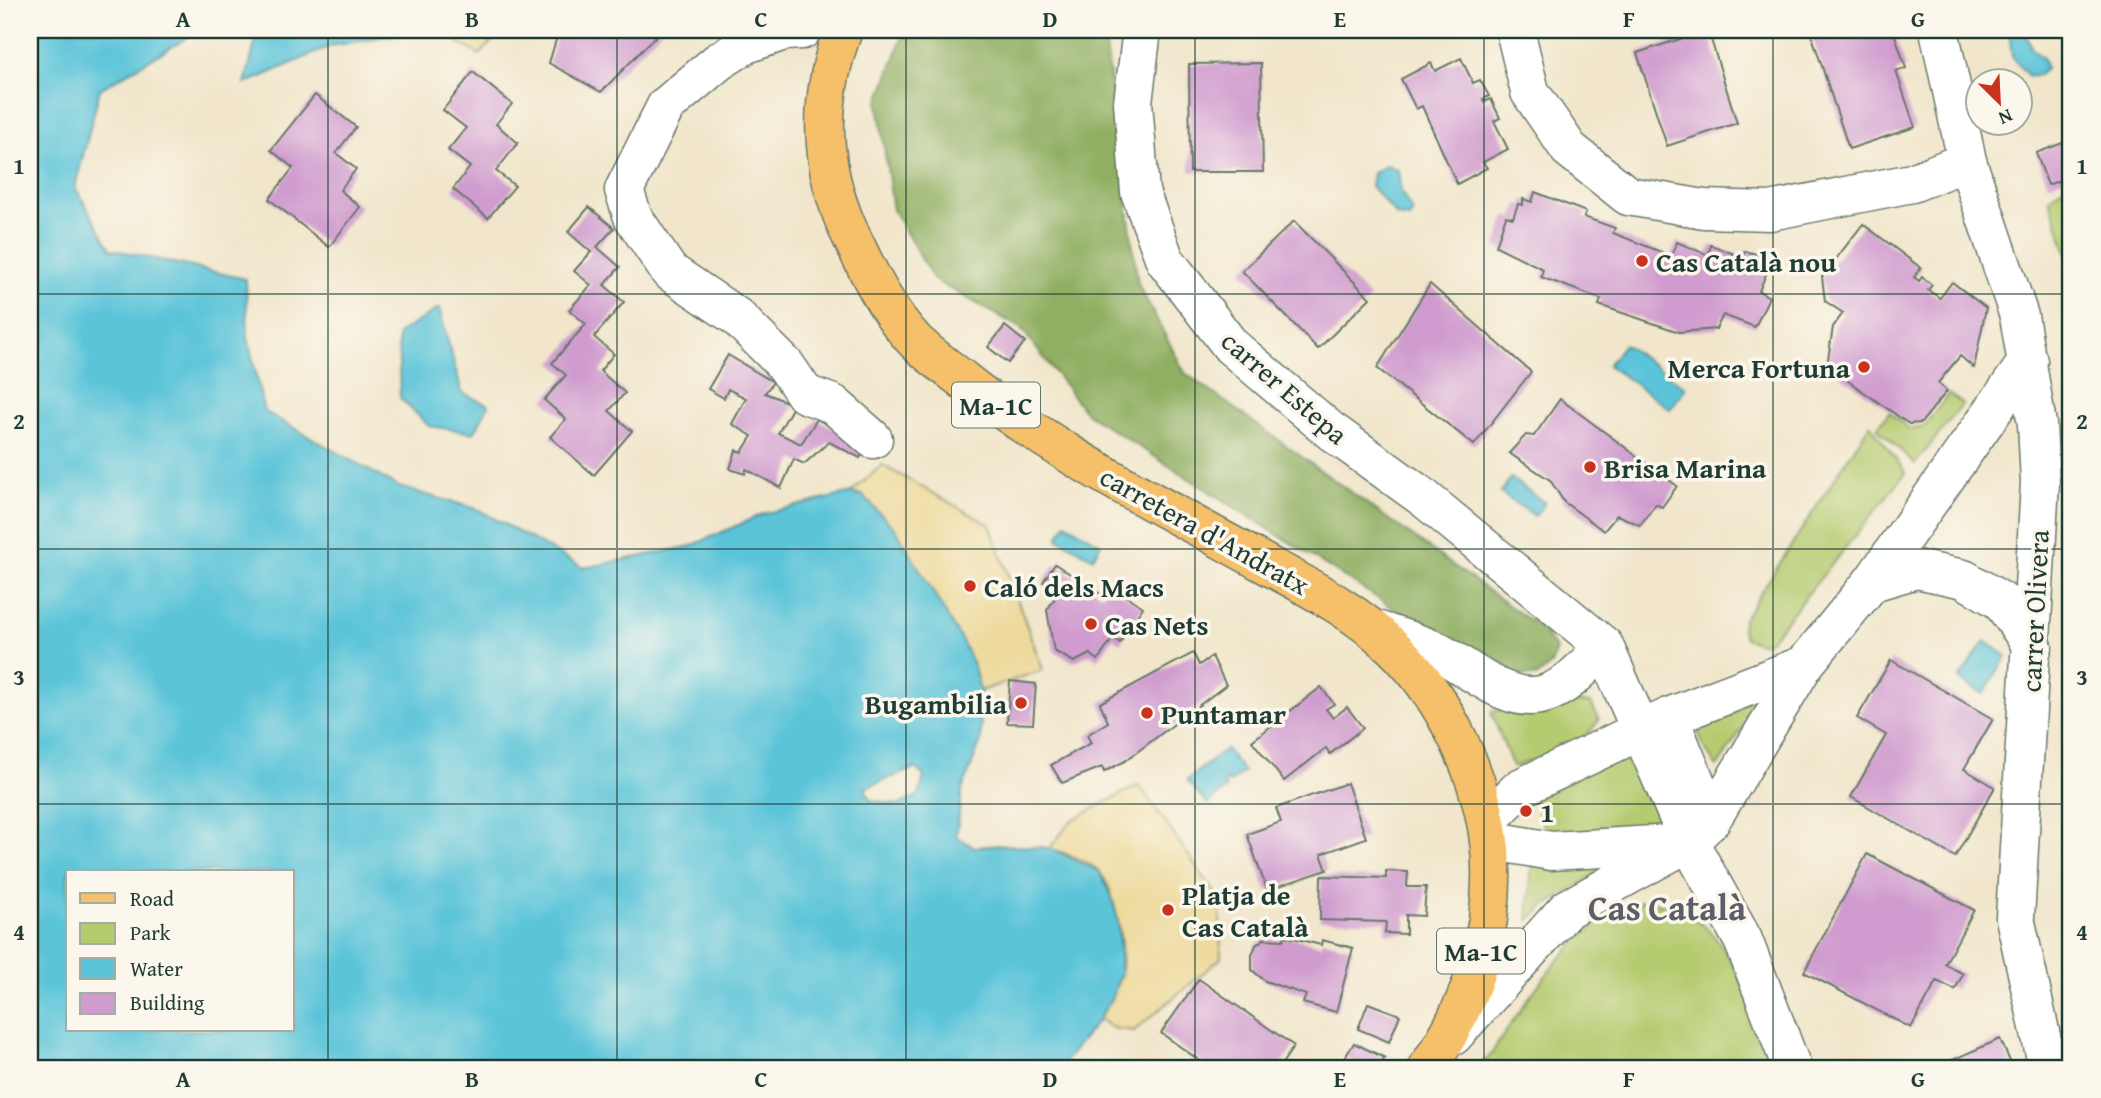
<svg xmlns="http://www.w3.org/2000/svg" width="2101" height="1098" viewBox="0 0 2101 1098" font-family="'Gentium Book Plus',serif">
  <rect width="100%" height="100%" fill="#fbf7ec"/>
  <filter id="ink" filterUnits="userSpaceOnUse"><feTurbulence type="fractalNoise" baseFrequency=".0143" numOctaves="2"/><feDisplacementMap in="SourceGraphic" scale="14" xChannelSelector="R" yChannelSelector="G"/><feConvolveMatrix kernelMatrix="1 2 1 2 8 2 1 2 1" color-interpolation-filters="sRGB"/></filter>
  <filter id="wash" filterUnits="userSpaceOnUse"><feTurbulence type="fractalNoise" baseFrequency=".00686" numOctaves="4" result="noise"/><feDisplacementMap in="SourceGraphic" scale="28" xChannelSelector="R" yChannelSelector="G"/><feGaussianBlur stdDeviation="1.57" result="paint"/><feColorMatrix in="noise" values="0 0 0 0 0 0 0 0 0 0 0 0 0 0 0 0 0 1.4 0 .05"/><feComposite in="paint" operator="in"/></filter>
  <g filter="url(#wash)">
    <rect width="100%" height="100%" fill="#f1e6cb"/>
    <!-- green -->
    <g fill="#b5cb70" stroke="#6a8452" stroke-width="2">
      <path d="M2071,181V265L2049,198Z"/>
      <path d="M1949,394L1963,404L1915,464L1877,428L1889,412L1909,429L1924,426Z"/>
      <path d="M1870,424L1906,473L1772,638L1764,644L1746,639L1742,631L1743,620Z"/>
      <path d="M1766,693L1717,767L1703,746L1696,725Z"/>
      <path d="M1553,701L1591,703L1599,720C1581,749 1543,756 1513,767L1491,712Z"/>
      <path d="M1618,757H1631L1643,769L1660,819L1656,826L1558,837L1545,830L1534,798Z"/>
      <path d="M1532,861L1611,864L1545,906L1528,921Z"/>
      <path d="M1640,901C1730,904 1747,998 1771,1068H1476L1488,1058C1529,999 1569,926 1640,901Z"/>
    </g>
    <!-- forest -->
    <path fill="#90af62" stroke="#58764b" stroke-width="2" d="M905,30H1108L1106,47L1138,284L1185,373L1540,628L1556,649L1551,665L1536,677L1513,674L1407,617L1086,413L1021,328L934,280L893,210L878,103Z"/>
    <!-- sand -->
    <g fill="#eeda9e" stroke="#868c69" stroke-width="2">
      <path d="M438,30H501L480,55Z"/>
      <path d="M882,465L990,525L1043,670L980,691L974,667L897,531L862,495L851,493Z"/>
      <path d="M1139,785L1220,900L1221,958L1134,1031L1112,1028L1099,1019C1107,1005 1116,991 1120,975C1125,951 1116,890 1099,871C1088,860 1065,854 1050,848L1072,820Z"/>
    </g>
    <!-- water -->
    <g fill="#5cc4d9" stroke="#3e8086" stroke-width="2" fill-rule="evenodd">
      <path d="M30,30H200L100,89L75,187L111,249L246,279L248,338L264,411L399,487L477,509L584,568L691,546L763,514L851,493L856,496L862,495L897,531L962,641L974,667L980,691L981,741L962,790L956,836L974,847L1000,845L1050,848L1099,871L1112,897L1118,921L1121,973L1112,997L1099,1019L1060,1068H30ZM915,768L924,776L919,795L899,805L870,800L865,788ZM68,872H292V1030H68Z"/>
      <path d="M258,30H423L331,46L245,84Z"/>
      <path d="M2009,30H2024L2032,49L2044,59L2046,69L2039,75L2028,76L2012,57Z"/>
      <path d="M1386,165L1398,170L1401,192L1413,213L1409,218L1397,216L1371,186L1373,173Z"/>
      <path d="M439,308L462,393L489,405L474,433L429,426L400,398L398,334Z"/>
      <path d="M1624,344L1686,388L1670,409L1608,365Z"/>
      <path d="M1511,478L1545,503L1535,516L1500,493Z"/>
      <path d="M1066,523L1101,544L1093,558L1058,538Z"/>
      <path d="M1985,641L2007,656L1983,694L1959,679Z"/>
      <path d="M1226,749L1244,772L1229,783L1226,780L1223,783L1227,788L1207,804L1187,780Z"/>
    </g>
    <g id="blocks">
      <!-- building -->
      <g fill="#d09ccf">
        <path d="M559,30H662L601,92L549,63Z"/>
        <path d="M1708,30L1737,123L1667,146L1637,53Z"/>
        <path d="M1810,30H1893L1906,68L1896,71L1915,127L1849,149Z"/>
        <path d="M1461,58L1473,83L1480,80L1489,96L1483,99L1484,102L1491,99L1500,118L1494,121L1508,149L1483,162L1487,168L1457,184L1422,106L1416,109L1401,79L1431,63L1435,71Z"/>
        <path d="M1261,63L1263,172H1190L1189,64Z"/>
        <path d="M473,72L512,104L496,124L518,143L496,171L515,186L488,218L453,189L470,167L448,150L466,128L443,110Z"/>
        <path d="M315,95L356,127L336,153L356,169L340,190L360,207L329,247L269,199L293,168L271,150Z"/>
        <path d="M2068,141L2071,176L2048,185L2036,153Z"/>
        <path d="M1535,192L1586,212L1584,217L1615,228L1613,233L1671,256L1677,242L1708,255L1711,245L1742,257L1745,251L1760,255L1757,264L1769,267L1759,291L1769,297L1755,327L1723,315L1716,329L1679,332L1599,305L1601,299L1541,277L1543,269L1496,246L1506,216L1513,218L1518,204L1523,205V199L1532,202Z"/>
        <path d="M589,207L614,228L597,247L620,267L604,285L624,302L594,337L614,354L600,371L625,393L609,411L632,431L594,475L550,437L566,419L544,400L566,375L552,363L586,324L569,310L591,285L574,271L591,252L568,232Z"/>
        <path d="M1294,221L1370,298L1318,349L1242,271Z"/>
        <path d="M1863,224L1921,268L1914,277L1919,281L1922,277L1932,285L1928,290L1940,298L1952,282L1986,308L1974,368L1960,356L1938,383L1947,391L1921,423L1909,424L1827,366L1833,327L1843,313L1825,301L1822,277Z"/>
        <path d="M1430,284L1531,372L1474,445L1377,368Z"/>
        <path d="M1005,326L1025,342L1008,363L988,347Z"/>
        <path d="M728,355L773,382L765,393L794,405L778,433L801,444L817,419L866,448L860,458L829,442L804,464L794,459L781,488L746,469L745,474L730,469L736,450L742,452L752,436L732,424L746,398L728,389L724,398L708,389Z"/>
        <path d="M1560,399L1677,486L1662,507L1656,504L1640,525L1617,515L1604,531L1564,502L1550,480L1509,453L1526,435L1534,436Z"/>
        <path d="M1055,564L1102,595L1109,585L1143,607L1120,643L1113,638L1098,660L1090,654L1074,662L1054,651L1047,610L1059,592L1043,582Z"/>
        <path d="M1193,653L1199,665L1212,656L1226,685L1125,761L1104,772L1102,767L1062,783L1051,765L1091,743L1087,735L1108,722L1100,703Z"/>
        <path d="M1891,660L1993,719L1964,769L1995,787L1955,857L1851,797L1886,735L1857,718Z"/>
        <path d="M1010,681L1036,684L1033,724L1007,723Z"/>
        <path d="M1321,687L1334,704L1326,709L1333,718L1347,707L1363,728L1330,754L1326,748L1284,781L1252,741Z"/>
        <path d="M1347,783L1366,838L1321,854L1327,870L1267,890L1247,834L1281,822L1276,808Z"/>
        <path d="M1867,854L1974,910L1945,964L1963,974L1955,990L1937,981L1911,1028L1804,972Z"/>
        <path d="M1386,871L1408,872L1407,887H1426L1424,916L1406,915V934L1385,933L1386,922L1320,920L1321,876L1386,878Z"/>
        <path d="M1285,936L1321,945L1322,940L1353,948L1336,1012L1303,1003L1306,995L1265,981L1252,970V955L1256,945L1264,939L1283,940Z"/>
        <path d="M1199,979L1294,1046L1279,1068H1210L1161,1033Z"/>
        <path d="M1368,1003L1400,1015L1389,1042L1358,1029Z"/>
        <path d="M2000,1039L2013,1068H1934Z"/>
        <path d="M1354,1043L1385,1058L1378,1068H1367L1345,1057Z"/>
      </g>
    </g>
  </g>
  <g filter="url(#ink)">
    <use href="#blocks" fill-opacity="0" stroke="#687869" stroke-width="2"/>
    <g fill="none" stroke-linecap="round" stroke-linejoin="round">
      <defs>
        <g id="minor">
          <path d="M802,30L784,31L746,44L718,62L666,106L624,190L633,217L669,271L737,317L786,366L805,394L833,404L873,439"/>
          <path d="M1142,30L1133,102L1140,192L1165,260L1231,346L1331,431L1424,498L1604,646L1689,842L1743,940L1792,1068"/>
          <path d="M1515,30L1530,92L1569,149L1628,196L1704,209L1770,211L1912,183L1967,161"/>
          <path d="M1939,30L1967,161L2019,316L2037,424L2040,483L2015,918L2048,1068"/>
          <path d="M1872,582L1916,569L1964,579L2001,601L2033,647"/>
          <path d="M1373,629C1393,636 1414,641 1434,650C1466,664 1503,703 1541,695C1567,689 1587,664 1604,646"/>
          <path d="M1804,665L1872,582L2028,361"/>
          <path d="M1669,717L1711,820"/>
          <path d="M1489,840L1551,851L1671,844"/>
          <path d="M1453,1036L1567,909L1689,842L1711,820L1804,665L1669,717L1520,788L1487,821"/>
        </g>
        <path id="major" d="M843,30C816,103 819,172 854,242C871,278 888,312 915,341C929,355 947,367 963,380C1054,453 1160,505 1262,562C1308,587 1356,611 1394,648C1445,698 1483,777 1490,849C1497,927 1472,1005 1427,1068"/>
      </defs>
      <!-- minor casing -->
      <use href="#minor" stroke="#687869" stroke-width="41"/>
      <!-- major casing -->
      <use href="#major" stroke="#687869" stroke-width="41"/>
      <!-- minor -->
      <use href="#minor" stroke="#fff" stroke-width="38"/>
      <!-- major -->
      <use href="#major" stroke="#f6c06b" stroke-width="38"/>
    </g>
  </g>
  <!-- grid -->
  <path fill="none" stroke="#1f3d34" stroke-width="2" stroke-opacity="0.55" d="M328,30V1068M617,30V1068M906,30V1068M1195,30V1068M1484,30V1068M1773,30V1068M30,294H2071M30,549H2071M30,804H2071"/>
  <!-- markers -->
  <g fill="#c8321e" stroke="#fbf7ec" stroke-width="2.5">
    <circle cx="1642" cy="261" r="7"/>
    <circle cx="1864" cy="367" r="7"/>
    <circle cx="1590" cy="467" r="7"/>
    <circle cx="970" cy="586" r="7"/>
    <circle cx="1091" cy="624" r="7"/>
    <circle cx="1021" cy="703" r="7"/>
    <circle cx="1147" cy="713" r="7"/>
    <circle cx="1526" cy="811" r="7"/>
    <circle cx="1168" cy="910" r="7"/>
  </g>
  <g text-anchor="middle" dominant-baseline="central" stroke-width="7" stroke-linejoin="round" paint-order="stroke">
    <!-- shield labels -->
    <g fill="#fbf7ec" stroke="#61756b" stroke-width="2">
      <rect x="952" y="382.5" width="88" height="45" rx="5"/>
      <rect x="1437" y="928.5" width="88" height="45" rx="5"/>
    </g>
    <g font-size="26" font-weight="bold" fill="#1f3d34">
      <text x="996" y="405">Ma-1C</text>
      <text x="1481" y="951">Ma-1C</text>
    </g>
    <!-- poi labels -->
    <g font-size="28" font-weight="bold" fill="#1f3d34" stroke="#fbf7ec" text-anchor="start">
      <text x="1656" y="261">Cas Català nou</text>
      <text x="1850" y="367" text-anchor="end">Merca Fortuna</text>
      <text x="1604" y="467">Brisa Marina</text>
      <text x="984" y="586">Caló dels Macs</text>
      <text x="1105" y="624">Cas Nets</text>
      <text x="1007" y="703" text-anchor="end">Bugambilia</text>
      <text x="1161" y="713">Puntamar</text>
      <text x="1540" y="811">1</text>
      <text x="1182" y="894">Platja de<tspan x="1182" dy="32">Cas Català</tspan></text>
    </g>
    <!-- street labels -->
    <g font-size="28" fill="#1f3d34" stroke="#fbf7ec">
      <text transform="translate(1285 387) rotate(41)">carrer Estepa</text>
      <text transform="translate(1205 530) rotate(29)">carretera d'Andratx</text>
      <text transform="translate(2034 611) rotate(-87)">carrer Olivera</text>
    </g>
    <!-- district labels -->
    <g font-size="35" font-weight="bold" fill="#5d5e6a" stroke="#fbf7ec">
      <text x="1667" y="907">Cas Català</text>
    </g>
  </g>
  <!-- margin -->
  <rect width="2101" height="1098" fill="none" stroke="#fbf7ec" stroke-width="77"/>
  <!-- legend -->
  <rect x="66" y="870" width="228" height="161" fill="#fbf7ec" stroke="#a3ada2" stroke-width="2"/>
  <rect x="80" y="893" width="35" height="10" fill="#f6c06b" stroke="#a3ada2" stroke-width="2"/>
  <text x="130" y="906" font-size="21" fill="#1f3d34">Road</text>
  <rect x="80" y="923" width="35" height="21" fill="#b5cb70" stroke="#a3ada2" stroke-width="2"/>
  <text x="130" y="940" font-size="21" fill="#1f3d34">Park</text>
  <rect x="80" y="958" width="35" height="21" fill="#5cc4d9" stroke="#a3ada2" stroke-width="2"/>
  <text x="130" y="976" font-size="21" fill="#1f3d34">Water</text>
  <rect x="80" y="993" width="35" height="21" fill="#d09ccf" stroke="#a3ada2" stroke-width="2"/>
  <text x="130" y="1010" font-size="21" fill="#1f3d34">Building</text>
  <!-- north arrow -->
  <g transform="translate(1999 102) rotate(156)"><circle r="33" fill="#fbf7ec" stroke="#a3ada2" stroke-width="2"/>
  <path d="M0-5L12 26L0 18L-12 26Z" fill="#c8321e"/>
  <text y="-10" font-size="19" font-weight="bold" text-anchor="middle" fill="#1f3d34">N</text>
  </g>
  <rect x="38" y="38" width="2024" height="1022" fill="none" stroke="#1f3d34" stroke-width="2.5"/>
  <g font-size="23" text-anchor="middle" font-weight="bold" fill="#1f3d34">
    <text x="183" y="27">A</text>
    <text x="472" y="27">B</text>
    <text x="761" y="27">C</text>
    <text x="1050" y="27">D</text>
    <text x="1340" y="27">E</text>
    <text x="1629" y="27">F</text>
    <text x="1918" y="27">G</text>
    <text x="19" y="174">1</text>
    <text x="2082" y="174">1</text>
    <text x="19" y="429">2</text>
    <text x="2082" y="429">2</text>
    <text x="19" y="685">3</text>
    <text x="2082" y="685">3</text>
    <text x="19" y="940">4</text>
    <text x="2082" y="940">4</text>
    <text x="183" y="1087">A</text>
    <text x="472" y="1087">B</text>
    <text x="761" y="1087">C</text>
    <text x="1050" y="1087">D</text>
    <text x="1340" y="1087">E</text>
    <text x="1629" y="1087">F</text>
    <text x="1918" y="1087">G</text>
  </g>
</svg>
